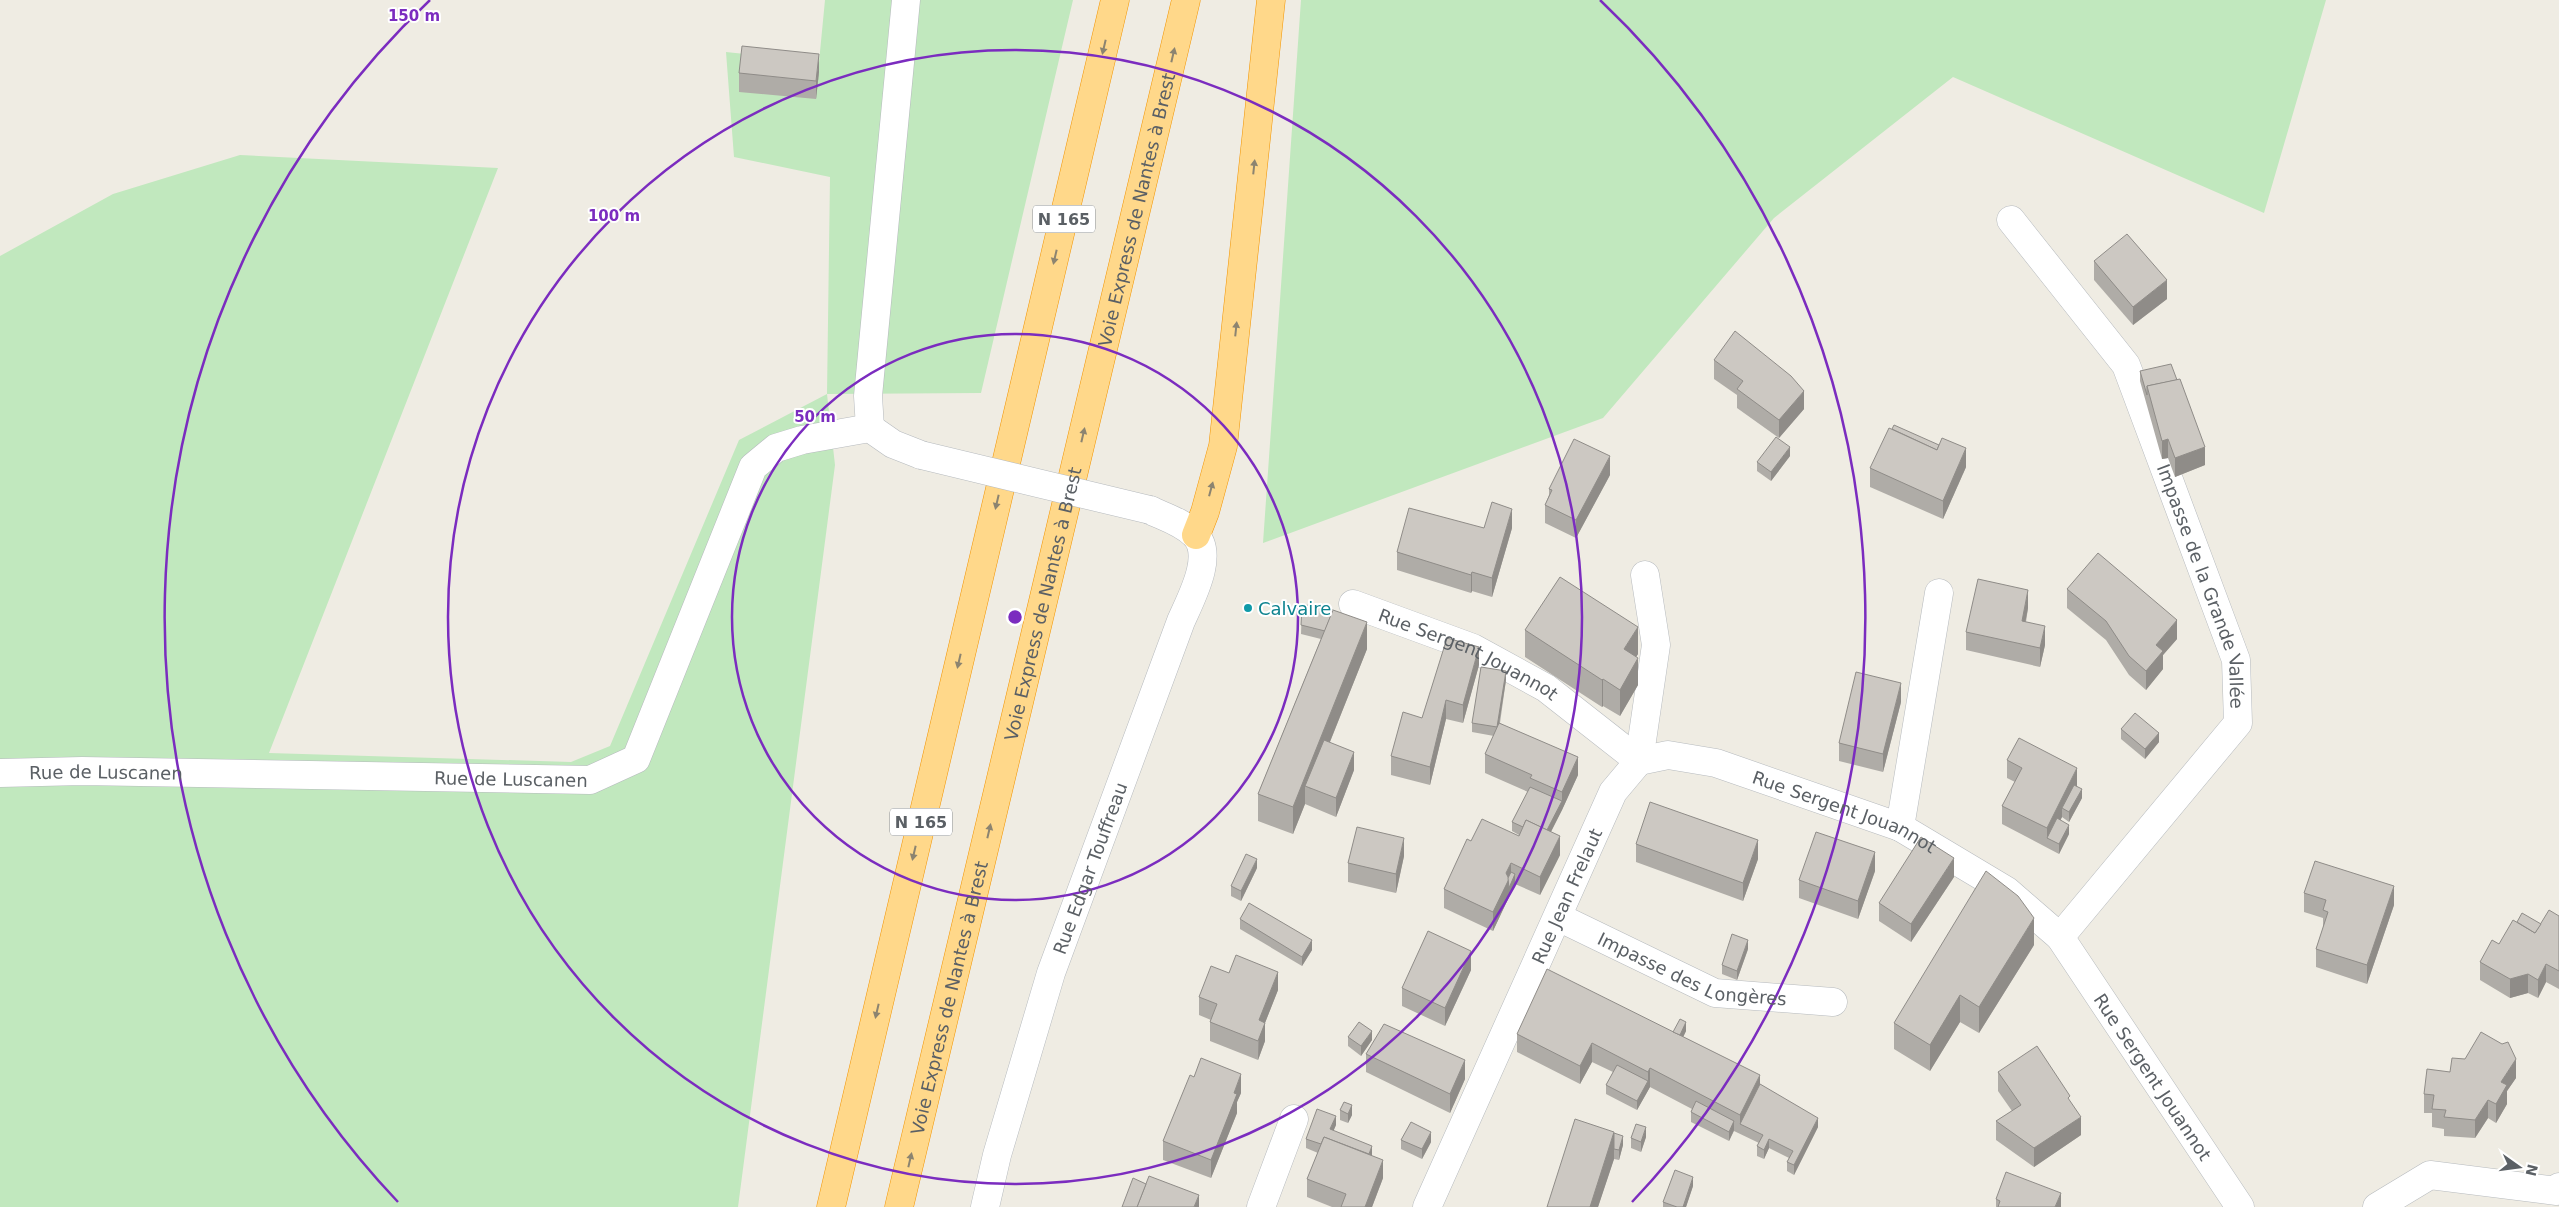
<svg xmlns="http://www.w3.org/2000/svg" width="2559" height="1207" viewBox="0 0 2559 1207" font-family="'DejaVu Sans',sans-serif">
  <rect width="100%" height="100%" fill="#efece3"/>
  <!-- green -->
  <g fill="#c1e8be">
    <path d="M825,0H1073L981,393L827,394L835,465L738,1207H0V256L113,194L240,155L498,168L269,753L571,762L610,746L739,440L827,394L830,177L734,157L726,52L819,62Z"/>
    <path d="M1301,0H2326L2264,213L1953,77L1774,218L1603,418L1263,543Z"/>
  </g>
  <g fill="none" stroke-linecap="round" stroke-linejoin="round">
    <defs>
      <g id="minor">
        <path id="s1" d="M2011,220L2126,365L2236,660L2238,723L2060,937"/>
        <path d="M870,428L868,396L906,0"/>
        <path d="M870,428L893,444L921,455"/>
        <path id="s2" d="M1353,604L1473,648L1546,688L1639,761L1668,755L1716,763L1900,827L2007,891L2060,937L2240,1207"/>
        <path id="s3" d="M0,773L82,771L590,780L636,759L753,467L776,448L802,440L870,428"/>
        <path d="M1900,827L1939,593"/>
        <path id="s4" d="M1558,917L1715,993L1833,1002"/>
        <path id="s5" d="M985,1207L997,1155L1051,973L1181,621C1190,600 1216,554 1194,534C1182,522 1165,517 1150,510"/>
        <path d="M1261,1207L1294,1119"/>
        <path id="s6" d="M1427,1207L1613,792L1639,761L1656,645L1645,575"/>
        <path d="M2377,1207L2430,1175L2557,1191L2559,1187"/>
      </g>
      <g id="highway">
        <path d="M1196,535L1205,512L1223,446L1271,0"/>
        <path d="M831,1207L1115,0"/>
        <path id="s7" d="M899,1207L1186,0"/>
      </g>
    </defs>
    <!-- minor casing -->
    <use href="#minor" stroke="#b6babe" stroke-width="29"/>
    <!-- highway casing -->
    <use href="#highway" stroke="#f29400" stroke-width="29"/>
    <!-- minor -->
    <use href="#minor" stroke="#fff" stroke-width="28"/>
    <!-- highway -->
    <use href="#highway" stroke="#ffd88a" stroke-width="28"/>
    <defs>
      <path id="minor-bridge" d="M921,455L1150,510"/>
    </defs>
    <!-- minor-bridge casing -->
    <use href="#minor-bridge" stroke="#b6babe" stroke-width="29" stroke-linecap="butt"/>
    <!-- minor-bridge -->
    <use href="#minor-bridge" stroke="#fff" stroke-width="28"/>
  </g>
  <!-- wall -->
  <g fill="#afaca7">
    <path d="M819,72L816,99L739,92V73Z"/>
    <path d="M2094,261L2167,299L2133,325L2094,280Z"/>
    <path d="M1714,360L1804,409L1779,438L1737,408V395L1714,379Z"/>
    <path d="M2140,371L2205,465L2175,477L2168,458L2162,459L2140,381Z"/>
    <path d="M1790,456L1771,481L1757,471V462Z"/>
    <path d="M1966,467L1943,519L1870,487V468Z"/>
    <path d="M1610,475L1576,538L1545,523V505L1549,495V489Z"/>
    <path d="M1484,528H1512L1492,597L1472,591L1471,593L1397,570V552Z"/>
    <path d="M2067,589L2177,639L2163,655V669L2146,690L2129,675L2106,640L2067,608Z"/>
    <path d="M1302,605L1367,649L1330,742L1354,770L1336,817L1305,804L1293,834L1258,821V794L1321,639L1301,634Z"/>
    <path d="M2028,608L2026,622L2045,645L2040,667L1966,650V632Z"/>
    <path d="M1525,630L1638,654L1636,657L1638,685L1620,716L1603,706L1602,707L1525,657Z"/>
    <path d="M1479,665L1463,723L1446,719L1430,785L1391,775V756L1422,718Z"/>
    <path d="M1506,680L1500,723L1578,775L1562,810L1551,832L1560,855L1540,895L1515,884L1493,931L1444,908V889L1471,841L1519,836V835L1512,831V822L1528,792L1485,773V754L1494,736L1472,732V723Z"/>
    <path d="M1901,702L1883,772L1839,761V743Z"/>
    <path d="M2121,729L2159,742L2145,759L2121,739Z"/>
    <path d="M2007,760L2077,786L2082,798L2069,822L2062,817L2060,820L2069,834L2059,854L2002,824V806L2015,782L2007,778Z"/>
    <path d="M1636,844L1758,859L1743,901L1636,862Z"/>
    <path d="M1404,856L1396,893L1348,882V863Z"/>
    <path d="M1257,868L1241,901L1231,896V886Z"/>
    <path d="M1875,871L1858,919L1799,898V880Z"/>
    <path d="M1954,877L1911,942L1879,921V903Z"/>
    <path d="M2304,893L2394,905L2367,984L2316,967V949L2323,928V918L2304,912Z"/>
    <path d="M2559,916V989L2546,982L2538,998L2528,993L2510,998L2480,980V962L2499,944L2517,922L2541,924Z"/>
    <path d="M1240,919L1312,950L1302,966L1240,929Z"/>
    <path d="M2034,945L1979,1033L1960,1022L1930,1071L1894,1049V1023Z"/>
    <path d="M1748,949L1737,980L1722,974V965Z"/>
    <path d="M1471,970L1445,1026L1402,1006V988Z"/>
    <path d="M1229,973L1278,990L1265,1023V1041L1258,1060L1210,1041V1022L1211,1020L1199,1015V997Z"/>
    <path d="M1686,1031L1683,1037L1760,1084L1818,1127L1794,1175L1787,1171V1162L1789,1158L1769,1148L1764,1159L1757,1156V1146L1759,1143L1734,1131L1729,1141L1691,1122V1112L1692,1109L1650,1087L1637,1110L1606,1094V1085L1613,1072L1592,1062L1580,1084L1517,1052V1034Z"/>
    <path d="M1348,1037L1372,1040L1361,1056L1348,1046Z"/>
    <path d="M1366,1054L1465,1079L1450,1113L1366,1072Z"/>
    <path d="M1998,1072L2070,1102L2081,1135L2034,1167L1996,1140V1121L2012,1111L1998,1091Z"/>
    <path d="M2450,1072L2516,1078L2507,1091V1104L2496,1123L2488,1118L2475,1138L2444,1136V1129L2432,1127V1113H2424V1094Z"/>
    <path d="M1194,1077L1241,1093L1237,1102V1113L1211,1178L1163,1160V1141Z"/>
    <path d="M1340,1110L1352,1115L1348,1123L1340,1120Z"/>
    <path d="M1336,1125L1333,1131L1372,1156L1383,1178L1372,1207H1332L1307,1197V1179L1318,1153L1306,1148V1139Z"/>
    <path d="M1614,1133L1623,1145L1619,1160L1614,1159L1598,1207H1547Z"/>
    <path d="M1646,1137L1641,1152L1631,1148V1138Z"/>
    <path d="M1401,1140L1431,1142L1422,1159L1401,1149Z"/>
    <path d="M1693,1186L1686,1207H1663V1202Z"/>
    <path d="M1996,1199L2061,1207H1996Z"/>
  </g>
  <!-- shaded-wall -->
  <g fill="#8f8c88">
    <path d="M819,54V72L816,99V81Z"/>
    <path d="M2167,280V299L2133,325V307Z"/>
    <path d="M1804,391V409L1779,438V420Z"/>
    <path d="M2168,439V458L2162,459V441Z"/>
    <path d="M1790,447V456L1771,481V472Z"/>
    <path d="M2205,447V465L2175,477V458Z"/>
    <path d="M1966,448V467L1943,519V501Z"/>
    <path d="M1610,456V475L1576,538V520Z"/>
    <path d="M1512,509V528L1492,597V578Z"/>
    <path d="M1472,572V591L1471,593V575Z"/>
    <path d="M2028,590V608L2022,639V621Z"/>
    <path d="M2177,620V639L2163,655V669L2146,690V671L2156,645Z"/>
    <path d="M1367,622V649L1311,789L1305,786V804L1293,834V807Z"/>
    <path d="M2045,626V645L2040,667V648Z"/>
    <path d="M1638,627V654L1624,676V649Z"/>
    <path d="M1479,647V665L1463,723V705Z"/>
    <path d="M1638,658V685L1620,716V690Z"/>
    <path d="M1506,671V680L1497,736V727Z"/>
    <path d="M1603,679V706L1602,707V680Z"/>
    <path d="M1901,683V702L1883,772V754Z"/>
    <path d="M1446,700V719L1430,785V767Z"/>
    <path d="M2159,733V742L2145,759V749Z"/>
    <path d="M1354,752V770L1336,817V798Z"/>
    <path d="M1578,757V775L1562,810L1543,847V837L1562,801V792Z"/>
    <path d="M2077,768V787L2062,808V817L2051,840L2047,838V828Z"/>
    <path d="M2082,789V798L2069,822V812Z"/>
    <path d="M2069,825V834L2059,854V844Z"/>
    <path d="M1560,836V855L1540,895V877Z"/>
    <path d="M1404,838V856L1396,893V874Z"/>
    <path d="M1758,840V859L1743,901V883Z"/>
    <path d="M1875,852V871L1858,919V901Z"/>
    <path d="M1954,858V877L1911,942V924Z"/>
    <path d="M1257,859V868L1241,901V891Z"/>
    <path d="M1511,863V882L1515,874V884L1493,931V912L1506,873Z"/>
    <path d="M2394,886V905L2367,984V965Z"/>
    <path d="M2034,918V945L1979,1033V1007Z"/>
    <path d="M1312,940V950L1302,966V957Z"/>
    <path d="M1748,940V949L1737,980V971Z"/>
    <path d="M1471,951V970L1445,1026V1008Z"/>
    <path d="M2546,964V982L2538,998V980Z"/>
    <path d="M1278,972V990L1261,1033L1265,1023V1041L1258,1060L1259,1020Z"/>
    <path d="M2528,974V993L2510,998V979Z"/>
    <path d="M1960,995V1022L1930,1071V1045Z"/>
    <path d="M1686,1022V1031L1676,1052V1042Z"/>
    <path d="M1372,1031V1040L1361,1056V1046Z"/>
    <path d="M1592,1043V1062L1580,1084V1066Z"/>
    <path d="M2516,1059V1078L2507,1091V1104L2496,1123V1104L2501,1082Z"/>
    <path d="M1465,1060V1079L1450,1113V1094Z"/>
    <path d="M1650,1068V1087L1637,1110V1101L1648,1081V1072Z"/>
    <path d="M1241,1074V1093L1237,1102V1113L1211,1178V1160L1234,1093Z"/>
    <path d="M1760,1075V1094L1740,1124V1133V1115Z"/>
    <path d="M2488,1100V1118L2475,1138V1120Z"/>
    <path d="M1352,1105V1115L1348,1123V1114Z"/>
    <path d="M1336,1116V1125L1330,1139V1129Z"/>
    <path d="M2081,1117V1135L2034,1167V1148Z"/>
    <path d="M1818,1118V1127L1794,1175V1165Z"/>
    <path d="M1734,1121V1130L1729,1141V1132Z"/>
    <path d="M1646,1127V1137L1641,1152V1142Z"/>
    <path d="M1431,1132V1142L1422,1159V1149Z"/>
    <path d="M1614,1132V1159L1598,1207H1590Z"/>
    <path d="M1623,1136V1145L1619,1160V1150Z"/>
    <path d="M1769,1139V1148L1764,1159V1150Z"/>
    <path d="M1372,1146V1155L1366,1171V1162Z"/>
    <path d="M1383,1160V1178L1372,1207H1365Z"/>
    <path d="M1693,1177V1186L1686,1207H1683Z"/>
    <path d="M2061,1193V1207H2055Z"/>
    <path d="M1199,1195V1207H1194Z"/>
  </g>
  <!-- building -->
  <g fill="#ccc8c2" stroke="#8f8c88">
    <path d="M742,46L819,54L816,81L739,73Z"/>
    <path d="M2127,234L2167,280L2133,307L2094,261Z"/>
    <path d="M1735,331L1791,376L1804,391L1779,420L1737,389L1743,381L1714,360Z"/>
    <path d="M2171,364L2177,380L2147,386V395L2140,371Z"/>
    <path d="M2180,379L2205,447L2175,458L2168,439L2162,441L2147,386Z"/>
    <path d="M1894,425L1939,445L1937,450L1892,429Z"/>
    <path d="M1889,428L1937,450L1942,438L1966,448L1943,501L1870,468Z"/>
    <path d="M1776,437L1790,447L1771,472L1757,462Z"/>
    <path d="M1574,439L1610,456L1576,520L1545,505L1552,490L1549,489Z"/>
    <path d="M1492,502L1512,509L1492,578L1472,572L1471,575L1397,552L1409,508L1484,528Z"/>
    <path d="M2098,553L2177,620L2156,645L2163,651L2146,671L2129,656L2106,621L2067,589Z"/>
    <path d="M1560,577L1638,627L1624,649L1638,658L1620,690L1603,679L1602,680L1525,630Z"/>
    <path d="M1978,579L2028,590L2022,621L2045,626L2040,648L1966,632Z"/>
    <path d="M1302,605L1322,606L1333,610L1325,631L1301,625Z"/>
    <path d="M1333,610L1367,622L1293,807L1258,794Z"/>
    <path d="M1447,638L1479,647L1463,705L1446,700L1430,767L1391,756L1403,712L1422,718Z"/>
    <path d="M1481,667L1506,671L1497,727L1472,723Z"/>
    <path d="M1856,672L1901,683L1883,754L1839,743Z"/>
    <path d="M2135,713L2159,733L2145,749L2121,729Z"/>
    <path d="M1499,723L1578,757L1562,792L1530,778L1532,775L1485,754Z"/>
    <path d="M2019,738L2077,768L2047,828L2002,806L2022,768L2007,760Z"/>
    <path d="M1324,740L1354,752L1336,798L1305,786Z"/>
    <path d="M2074,785L2082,789L2069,812L2062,808Z"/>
    <path d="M1530,787L1562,801L1547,830L1526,820L1523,827L1512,822Z"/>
    <path d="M1650,802L1758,840L1743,883L1636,844Z"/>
    <path d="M2057,818L2069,825L2059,844L2047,838Z"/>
    <path d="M1482,819L1519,836L1526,820L1560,836L1540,877L1511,863L1506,873L1509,879L1493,912L1444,889L1467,839L1471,841Z"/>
    <path d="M1357,827L1404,838L1396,874L1348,863Z"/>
    <path d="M1816,832L1875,852L1858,901L1799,880Z"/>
    <path d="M1921,837L1954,858L1911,924L1879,903Z"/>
    <path d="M1246,854L1257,859L1241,891L1231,886Z"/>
    <path d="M2315,861L2394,886L2367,965L2316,949L2328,912L2323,910L2326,900L2304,893Z"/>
    <path d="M1986,871L2018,896L2034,918L1979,1007L1960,995L1930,1045L1894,1023Z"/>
    <path d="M1511,872L1515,874L1509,888L1508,878Z"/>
    <path d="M1249,903L1312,940L1302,957L1240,919Z"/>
    <path d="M2549,910L2559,916V971L2546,964L2538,980L2528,974L2510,979L2480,962L2492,940L2499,944L2513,920L2535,933Z"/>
    <path d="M2522,913L2541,924L2535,933L2517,922Z"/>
    <path d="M1428,931L1471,951L1445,1008L1402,988Z"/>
    <path d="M1732,934L1748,940L1737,971L1722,965Z"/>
    <path d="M1236,955L1278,972L1259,1020L1265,1023L1258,1041L1210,1022L1217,1004L1199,997L1211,966L1229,973Z"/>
    <path d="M1547,969L1760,1075L1740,1115L1650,1068L1648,1072L1592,1043L1580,1066L1517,1034Z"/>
    <path d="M1680,1019L1686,1022L1680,1035L1673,1032Z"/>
    <path d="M1359,1022L1372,1031L1361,1046L1348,1037Z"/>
    <path d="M1384,1024L1465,1060L1450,1094L1366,1054Z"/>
    <path d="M2481,1032L2502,1044L2508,1042L2516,1059L2501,1082L2507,1085L2496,1104L2488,1100L2475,1120L2444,1117L2446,1110L2432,1109L2434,1095L2424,1094L2427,1069L2450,1072L2452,1058L2465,1059Z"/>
    <path d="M2037,1046L2070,1096L2068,1098L2081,1117L2034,1148L1996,1121L2021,1105L1998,1072Z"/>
    <path d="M1201,1058L1241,1074L1234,1093L1237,1094L1211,1160L1163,1141L1190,1075L1194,1077Z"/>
    <path d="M1617,1065L1648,1081L1637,1101L1606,1085Z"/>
    <path d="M1760,1084L1818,1118L1794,1165L1787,1162L1793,1151L1769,1139L1764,1150L1757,1146L1763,1135L1740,1124Z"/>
    <path d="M1696,1101L1734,1121L1729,1132L1691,1112Z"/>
    <path d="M1344,1102L1352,1105L1348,1114L1340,1110Z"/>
    <path d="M1317,1109L1336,1116L1330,1129L1372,1146L1369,1154L1324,1137L1321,1144L1306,1139Z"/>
    <path d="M1575,1119L1614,1132L1590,1207H1547Z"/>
    <path d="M1411,1122L1431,1132L1422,1149L1401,1140Z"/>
    <path d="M1636,1124L1646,1127L1641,1142L1631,1138Z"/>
    <path d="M1614,1133L1623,1136L1619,1150L1614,1149Z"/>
    <path d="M1324,1137L1383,1160L1365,1207H1341L1346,1194L1307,1179Z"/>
    <path d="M1675,1170L1693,1177L1683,1207H1677L1663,1202Z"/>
    <path d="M2006,1172L2061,1193L2055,1207H1998L2000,1201L1996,1199Z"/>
    <path d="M1149,1176L1199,1195L1194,1207H1137Z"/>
    <path d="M1133,1178L1146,1184L1137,1207H1122Z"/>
  </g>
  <!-- one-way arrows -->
  <defs><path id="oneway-solid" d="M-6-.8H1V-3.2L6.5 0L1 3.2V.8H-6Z" transform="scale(1.25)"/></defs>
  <g fill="#8c8470">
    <use href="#oneway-solid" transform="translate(1104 47) rotate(103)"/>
    <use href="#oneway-solid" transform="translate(1173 55) rotate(-77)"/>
    <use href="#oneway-solid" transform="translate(1254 167) rotate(-84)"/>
    <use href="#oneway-solid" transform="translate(1055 257) rotate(103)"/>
    <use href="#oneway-solid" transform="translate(1236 329) rotate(-84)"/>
    <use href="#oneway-solid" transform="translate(1083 435) rotate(-77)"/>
    <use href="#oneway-solid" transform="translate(1211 489) rotate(-75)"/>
    <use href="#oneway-solid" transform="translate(997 502) rotate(103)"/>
    <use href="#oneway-solid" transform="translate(959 661) rotate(103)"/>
    <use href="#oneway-solid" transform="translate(989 831) rotate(-77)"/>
    <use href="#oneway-solid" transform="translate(914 853) rotate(103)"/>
    <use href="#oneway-solid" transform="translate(877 1011) rotate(103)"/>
    <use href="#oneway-solid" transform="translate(910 1160) rotate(-77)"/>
  </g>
  <!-- distance rings -->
  <g fill="none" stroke="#7b2cbf" stroke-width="2.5">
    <circle cx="1015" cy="617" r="283"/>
    <circle cx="1015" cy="617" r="567"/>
    <path d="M398 1202A850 850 0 0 1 430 0M1600 0A850 850 0 0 1 1632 1202"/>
  </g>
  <!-- markers -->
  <circle fill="#0f9aa8" stroke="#fff" stroke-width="2" cx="1248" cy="608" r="5"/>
  <g text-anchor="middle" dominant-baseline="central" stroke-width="4" stroke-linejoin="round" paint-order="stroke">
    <!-- shield labels -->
    <g fill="#fff" stroke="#8c9093" stroke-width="1">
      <rect x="1033" y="205.5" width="62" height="27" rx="4"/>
      <rect x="890" y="808.5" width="62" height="27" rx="4"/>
    </g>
    <g font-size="16" font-weight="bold" fill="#5b6065">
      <text x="1064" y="219">N 165</text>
      <text x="921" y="822">N 165</text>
    </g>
    <!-- street labels -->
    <g font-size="18" fill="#5b6065" stroke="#fff">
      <text stroke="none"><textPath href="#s7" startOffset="1025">Voie Express de Nantes à Brest</textPath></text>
      <text stroke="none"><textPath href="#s1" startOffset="420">Impasse de la Grande Vallée</textPath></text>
      <text stroke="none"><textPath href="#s7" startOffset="620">Voie Express de Nantes à Brest</textPath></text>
      <text stroke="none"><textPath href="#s2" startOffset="126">Rue Sergent Jouannot</textPath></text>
      <text stroke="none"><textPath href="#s3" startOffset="106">Rue de Luscanen</textPath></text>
      <text stroke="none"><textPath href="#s3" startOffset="511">Rue de Luscanen</textPath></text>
      <text stroke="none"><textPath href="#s2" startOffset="545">Rue Sergent Jouannot</textPath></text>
      <text stroke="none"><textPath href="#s5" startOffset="355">Rue Edgar Touffreau</textPath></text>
      <text stroke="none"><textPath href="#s6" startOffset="341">Rue Jean Frelaut</textPath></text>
      <text stroke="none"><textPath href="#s4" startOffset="146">Impasse des Longères</textPath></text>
      <text stroke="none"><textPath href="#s7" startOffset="215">Voie Express de Nantes à Brest</textPath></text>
      <text stroke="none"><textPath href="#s2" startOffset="965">Rue Sergent Jouannot</textPath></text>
    </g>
    <!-- culture labels -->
    <g font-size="18" fill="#0d838f" stroke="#fff" text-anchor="start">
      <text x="1258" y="608">Calvaire</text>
    </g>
  </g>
  <circle cx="1015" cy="617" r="8" fill="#7b2cbf" stroke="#fff" stroke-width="2.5"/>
  <g font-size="15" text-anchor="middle" font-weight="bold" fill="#7b2cbf" stroke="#fff" stroke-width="4" stroke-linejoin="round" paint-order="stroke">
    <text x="414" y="21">150 m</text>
    <text x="614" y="221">100 m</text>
    <text x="815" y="422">50 m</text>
  </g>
  <!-- north arrow -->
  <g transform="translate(2519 1167) rotate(104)" stroke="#ffffff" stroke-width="4" paint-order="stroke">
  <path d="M0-4L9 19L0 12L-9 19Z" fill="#5b6065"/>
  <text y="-8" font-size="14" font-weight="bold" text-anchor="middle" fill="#5b6065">N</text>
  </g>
</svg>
